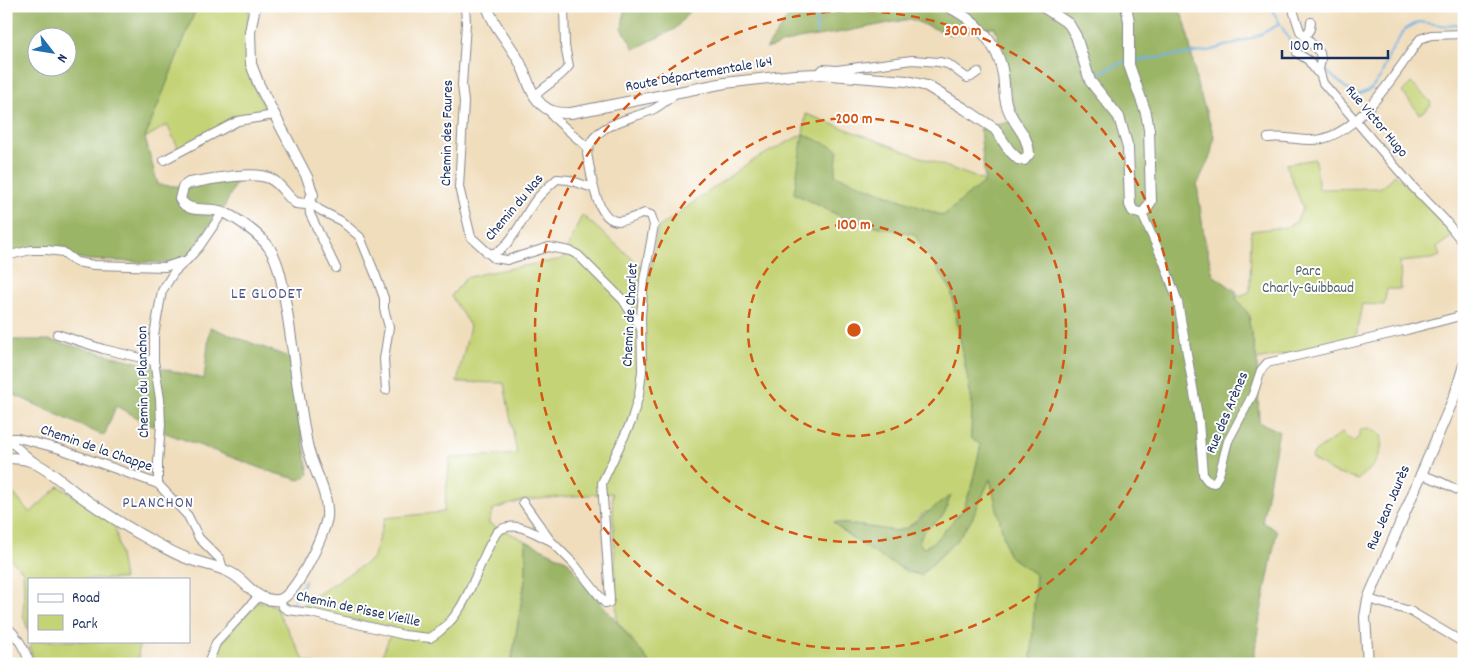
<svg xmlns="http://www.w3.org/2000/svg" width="1470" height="670" viewBox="0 0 1470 670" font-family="Dekko,sans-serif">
  <rect width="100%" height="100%" fill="#fff"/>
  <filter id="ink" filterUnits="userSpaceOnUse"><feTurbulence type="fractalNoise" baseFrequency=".02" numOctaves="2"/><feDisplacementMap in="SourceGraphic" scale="10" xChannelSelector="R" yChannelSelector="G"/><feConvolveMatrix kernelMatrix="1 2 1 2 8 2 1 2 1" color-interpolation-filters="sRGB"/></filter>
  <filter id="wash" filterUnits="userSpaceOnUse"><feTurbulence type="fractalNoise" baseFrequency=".0096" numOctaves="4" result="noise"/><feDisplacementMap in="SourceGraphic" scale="20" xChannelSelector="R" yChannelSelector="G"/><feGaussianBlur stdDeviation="1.12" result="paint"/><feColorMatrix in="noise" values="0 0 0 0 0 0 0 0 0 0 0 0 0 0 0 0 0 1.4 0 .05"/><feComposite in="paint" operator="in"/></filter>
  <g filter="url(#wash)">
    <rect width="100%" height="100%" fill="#f0ddbc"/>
    <!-- green -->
    <g fill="#c4d375" stroke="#70816a">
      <path d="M197,6H249L246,49L252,83L268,115L238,119L179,149L167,125L145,138Z"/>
      <path d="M1411,83L1430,101L1431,105L1420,114L1402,92Z"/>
      <path d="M806,114L985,181L943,216L834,175L804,134L794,193L848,220L914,234L951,289L972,402L971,437L981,445L971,488L963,510L933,543L923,548L919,542L924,529L944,514L925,512L907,528L896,531L834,522L845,533L907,572L921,575L956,541L972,519L990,478L1008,555L1036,575L1031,659L1029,664H651L617,621L612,493L525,500L494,509L488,523L526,541V575L511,664H379L393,627L295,609L372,559L385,518L444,512L450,458L517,454L504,383L457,382L470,326L451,296L466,278L485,273L563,259L582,215L650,274L658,228L748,163L803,134Z"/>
      <path d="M1315,159L1319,189L1379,188L1388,183L1395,174L1426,205L1453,236L1437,247L1440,256L1431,259L1400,262L1401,289H1387L1384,305L1362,304L1356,337L1316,348L1257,360L1249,323L1236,297L1250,292L1251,231L1286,227L1296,222L1303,208L1286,164Z"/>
      <path d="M1367,428L1372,429L1381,435C1384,444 1379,458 1373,466C1368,471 1362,474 1358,480L1332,472L1311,458L1315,452L1343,432C1346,439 1354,445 1359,436V431Z"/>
      <path d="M59,486L115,524L124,579H29V633L23,615L24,598L23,571L6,555V487L12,492L30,513Z"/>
      <path d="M259,601L275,606L304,660L316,664H212C222,637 240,621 259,601Z"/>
      <path d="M32,641H139L138,664H35L30,649Z"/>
    </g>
    <!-- forest -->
    <g fill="#9bb566" stroke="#5b7262" fill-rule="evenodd">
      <path d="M6,6H197L145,138L158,185L192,187L237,180L224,208L215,216L189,256L170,263L89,260L74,257L62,248H35L6,253ZM38,38H68V68H38Z"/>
      <path d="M625,6H694L675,29L634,49L622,28Z"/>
      <path d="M796,6H1178L1186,25L1197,84L1214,136L1211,154L1197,185L1204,236L1213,275L1237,292L1236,298L1250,316L1249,323L1257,360L1259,422L1279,431L1262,522L1277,531L1259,623L1253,664H1029L1031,659L1036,575L1008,555L990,479L972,519L956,541L921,575C895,569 852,540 833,522L896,531L907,528L951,495C948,501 947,510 943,515C933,527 924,525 919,542L923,548L933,543L963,510L971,488L981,445L971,438L972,402L951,289L914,234L848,220L794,193L803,134L838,149L835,175L943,216L985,181L980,129L1017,120L995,27L951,35L910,19L843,32L798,39L766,49Z"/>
      <path d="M210,327L291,358L294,390L309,474L300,480L274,473L166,433L116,406L104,436L6,391V340H49L204,379Z"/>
      <path d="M526,541L566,560L651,664H511L526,575Z"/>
    </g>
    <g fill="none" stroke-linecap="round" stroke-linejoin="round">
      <!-- stream -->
      <g stroke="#6eb2e4" stroke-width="2">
        <path d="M1270,6L1291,43L1307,55"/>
        <path d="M816,33L818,9"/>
        <path d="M1134,61L1209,51L1255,37L1280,24"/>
        <path d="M1322,67L1347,89L1358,95L1371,89L1381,76L1390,53L1405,29L1419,22L1448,26L1464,23"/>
        <path d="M1092,76L1124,62"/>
        <path d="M288,607L293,603L305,581"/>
      </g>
    </g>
  </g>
  <g filter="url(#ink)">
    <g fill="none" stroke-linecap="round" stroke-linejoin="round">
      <defs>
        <g id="street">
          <path d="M465,6L466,23L462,85L464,102L459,187L471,237L494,258L507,260L549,247L570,251L578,255L623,300L641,328"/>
          <path d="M1294,6V13L1300,31L1320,53L1321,59L1319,70L1323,83L1412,186L1444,219L1464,244"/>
          <path d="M1305,37L1310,29L1311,22"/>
          <path d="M1297,53L1308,60L1316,71L1320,74"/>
          <path d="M818,74L823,69L837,70L912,60L939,62L948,64L967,78L971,77L978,72"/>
          <path d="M534,97C545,85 560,79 569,66L565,46L564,6"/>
          <path d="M550,111L553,117L588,148"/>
          <path d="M1268,138C1286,135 1304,143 1322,139C1363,129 1396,72 1420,39L1431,35L1464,34"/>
          <path d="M164,160L238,121L274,115"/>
          <path d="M309,202L320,210L341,221L360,237L376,276L384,298V309L389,327L384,359L386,390"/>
          <path d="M309,202L310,214L336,268"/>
          <path d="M1142,214L1163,260L1178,302L1199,422L1203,474C1206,480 1208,482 1214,483L1219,475L1228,441L1253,394L1261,370L1267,363L1407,330L1464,315"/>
          <path d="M487,253C507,258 525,213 535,201C541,193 549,186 557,179L569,180L593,188"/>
          <path d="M6,256L31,250H47L63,252L76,262L94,265L165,267L183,261"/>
          <path d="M57,334L103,349L154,361"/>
          <path d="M6,438H18L60,449L158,484L188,516L199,538L220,559L223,569"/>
          <path d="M6,438L34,462"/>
          <path d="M1420,474L1439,481L1464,493"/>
          <path d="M158,484V462L161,425L160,399L154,361V335L162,291L174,272L187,260L199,247L223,212"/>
          <path d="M523,502L550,540L574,564L605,603H609L610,599L602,483L631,422L639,395L642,371L641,316L644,280L654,225L651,215L645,213C638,215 627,221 619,221C595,222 591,170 587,154C591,124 629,120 652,110C659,107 665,101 672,97V93"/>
          <path d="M1368,599L1410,611L1464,643"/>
          <path d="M279,600L283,607L288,610L311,613L404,635L430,638C470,615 474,567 497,532C513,519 532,532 549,540"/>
          <path d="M6,626C18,636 25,649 30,664"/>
          <path d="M208,664L216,643L259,596"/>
        </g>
        <g id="secondary">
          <path d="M487,6C494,29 513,46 522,67C528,80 531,95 542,105C551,113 559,113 571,113L725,83L794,75L818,74L907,81L927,86L965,109L995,129L1009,150L1018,159L1024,160L1029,154C1028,133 1013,125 1007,106C1003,95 1005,85 1003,75C999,44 974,18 946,6"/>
          <path d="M1042,6L1069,24L1076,36L1090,81L1119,117L1128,148L1130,205L1133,211L1142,214L1148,207L1151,201L1149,130L1146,113L1129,65V21L1126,6"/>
          <path d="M6,458C15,458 22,458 30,461C48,468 64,484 79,495C103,512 128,528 154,542C165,548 177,555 189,559C203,564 218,566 231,573C248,582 255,602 278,600C295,599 325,533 327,517C329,491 312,469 307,444C298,398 294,352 286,306C283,288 280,265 270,249C262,236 237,218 223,212C208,206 189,215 180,199L183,187L189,183C208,180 255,170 271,179C282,185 286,196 296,203L306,204L313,195L307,177L259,85L251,64L250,32L255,6"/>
          <path d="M1368,664L1365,617L1368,599L1455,395L1464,365"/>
        </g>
      </defs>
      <!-- street casing -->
      <use href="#street" stroke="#86868d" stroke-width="10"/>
      <!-- secondary casing -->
      <use href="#secondary" stroke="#86868d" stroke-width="12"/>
      <!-- street -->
      <use href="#street" stroke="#fff" stroke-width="8"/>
      <!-- secondary -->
      <use href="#secondary" stroke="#fff" stroke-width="10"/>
    </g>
  </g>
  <!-- distance rings -->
  <g fill="none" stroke="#d45514" stroke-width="2.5" stroke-dasharray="9 6">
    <circle cx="854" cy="330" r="106"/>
    <circle cx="854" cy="330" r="212"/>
    <circle cx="854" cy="330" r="319"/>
  </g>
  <g text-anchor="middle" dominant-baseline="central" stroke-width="4" stroke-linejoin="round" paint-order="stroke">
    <!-- street labels -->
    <g font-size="15" fill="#1b2f5e" stroke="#fff">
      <text transform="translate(699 75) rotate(-10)">Route Départementale 164</text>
      <text transform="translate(1376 122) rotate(50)">Rue Victor Hugo</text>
      <text transform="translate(448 133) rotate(-89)">Chemin des Faures</text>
      <text transform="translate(515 208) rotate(-50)">Chemin du Nas</text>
      <text transform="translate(631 315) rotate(-87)">Chemin de Charlet</text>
      <text transform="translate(144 382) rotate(-91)">Chemin du Planchon</text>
      <text transform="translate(1228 413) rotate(-67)">Rue des Arènes</text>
      <text transform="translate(96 449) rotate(19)">Chemin de la Chappe</text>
      <text transform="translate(1389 508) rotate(-67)">Rue Jean Jaurès</text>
      <text transform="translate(358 610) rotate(12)">Chemin de Pisse Vieille</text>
    </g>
    <!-- park labels -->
    <g font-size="15" fill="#4e6065" stroke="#fff">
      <text x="1308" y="272">Parc<tspan x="1308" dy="17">Charly-Guibbaud</tspan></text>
    </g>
    <!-- neighbourhood labels -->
    <g font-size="16" letter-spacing="1" fill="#4c5685" stroke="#fff">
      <text x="267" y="294">LE GLODET</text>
      <text x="158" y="503">PLANCHON</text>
    </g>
  </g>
  <circle cx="854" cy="330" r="8" fill="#d45514" stroke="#fff" stroke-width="2.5"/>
  <g font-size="15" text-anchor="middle" font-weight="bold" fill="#d45514" stroke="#fff" stroke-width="4" stroke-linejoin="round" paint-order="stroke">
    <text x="963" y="35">300 m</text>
    <text x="854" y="123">200 m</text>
    <text x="854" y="229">100 m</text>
  </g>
  <!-- margin -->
  <rect width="1470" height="670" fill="none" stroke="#fff" stroke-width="25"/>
  <!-- legend -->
  <rect x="28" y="578" width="162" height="65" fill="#ffffff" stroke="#a4acbf"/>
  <rect x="38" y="594" width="25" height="8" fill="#ffffff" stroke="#a4acbf"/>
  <text x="72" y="602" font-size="15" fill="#1b2f5e">Road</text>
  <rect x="38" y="615" width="25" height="15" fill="#c4d375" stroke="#a4acbf"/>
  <text x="72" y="628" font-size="15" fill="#1b2f5e">Park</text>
  <!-- north arrow -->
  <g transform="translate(52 52) rotate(121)"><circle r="24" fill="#ffffff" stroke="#a4acbf"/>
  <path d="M0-4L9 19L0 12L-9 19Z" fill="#1f6fb2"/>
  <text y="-8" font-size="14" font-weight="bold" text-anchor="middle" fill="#1b2f5e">N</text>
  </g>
  <!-- scale -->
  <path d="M1282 50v8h106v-8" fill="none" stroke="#1b2f5e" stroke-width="2.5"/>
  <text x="1290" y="50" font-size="15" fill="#1b2f5e" stroke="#ffffff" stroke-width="4" paint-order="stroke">100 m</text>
</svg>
